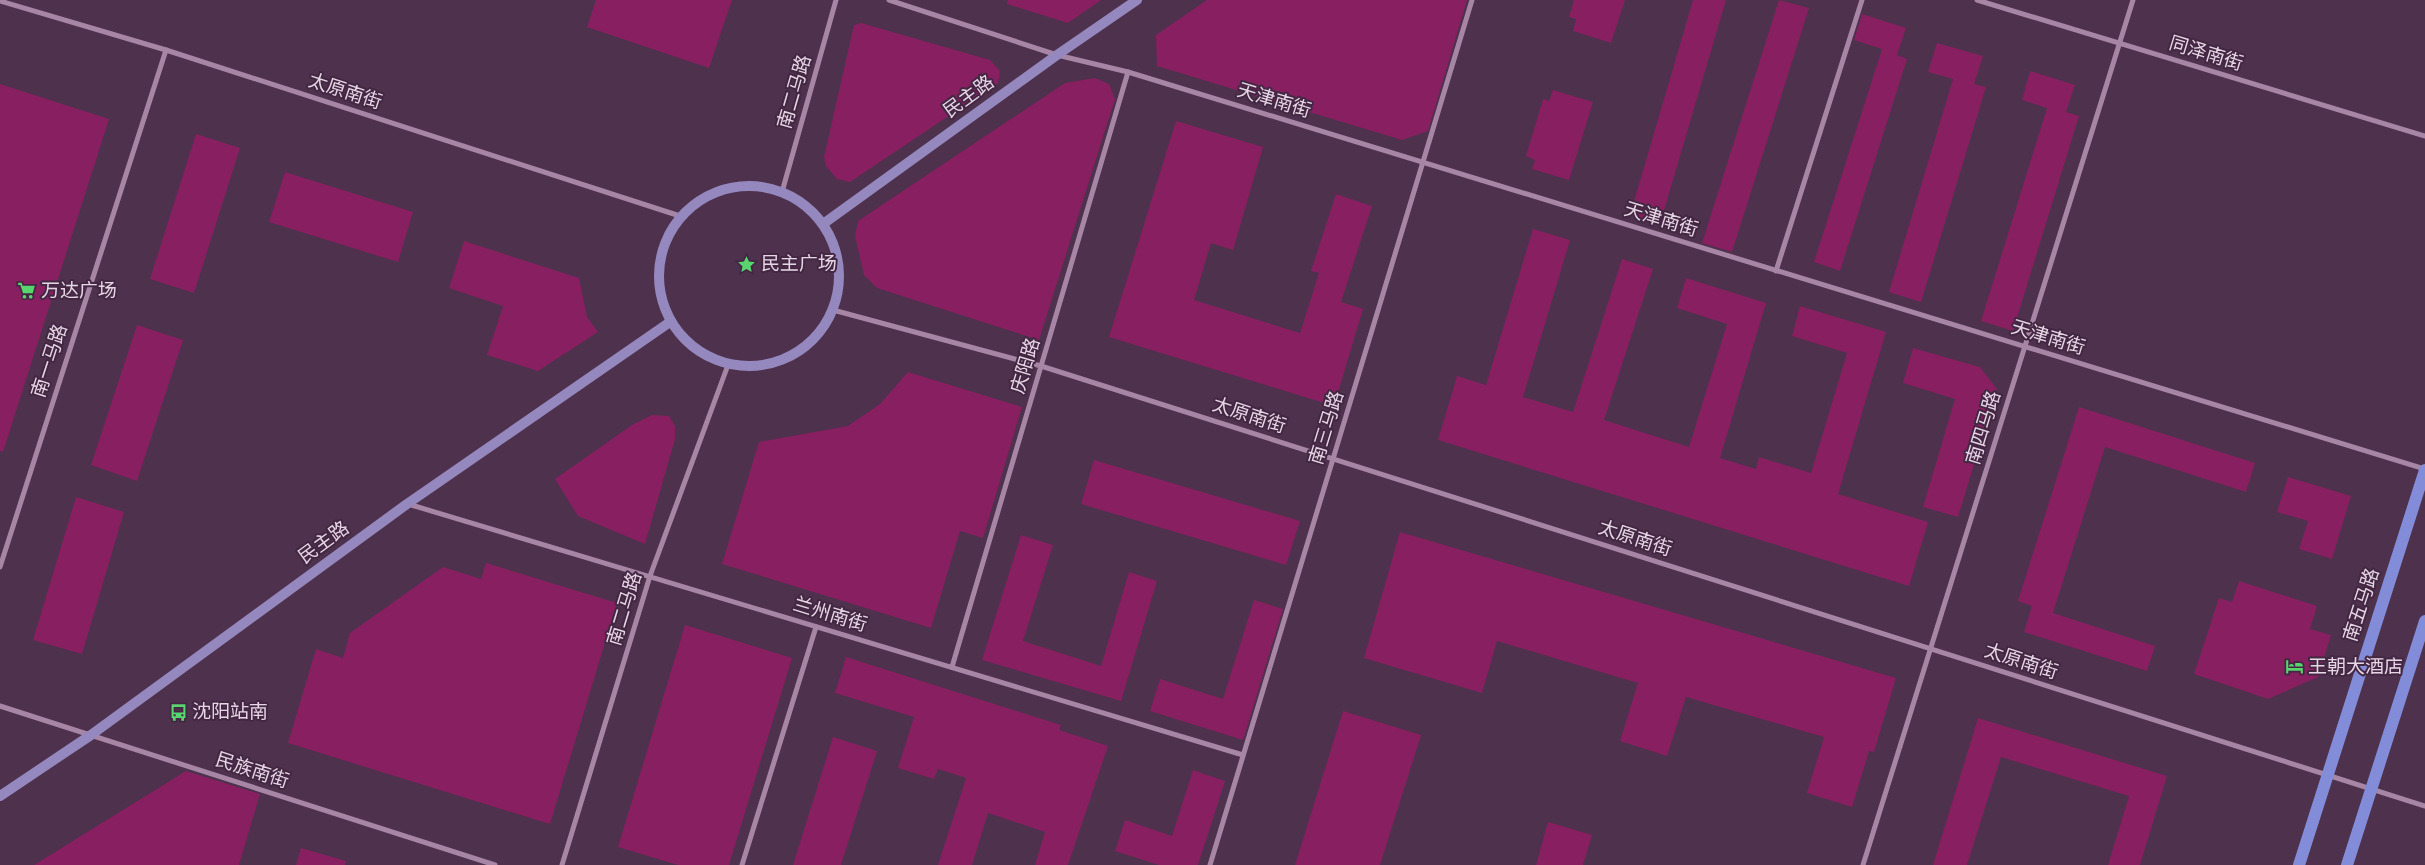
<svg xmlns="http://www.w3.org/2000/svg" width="2425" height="865" viewBox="0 0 2425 865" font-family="'Sofia Sans Condensed','Noto Sans SC',sans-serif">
  <rect width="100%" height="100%" fill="#4e324d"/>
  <!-- building -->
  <g fill="#871f60">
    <path d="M596,0H732L709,68L587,27Z"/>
    <path d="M1008,0H1101L1068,23L1007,4Z"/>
    <path d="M1207,0H1467L1428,131L1402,140L1157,66L1156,35Z"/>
    <path d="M1574,0H1625L1611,43L1573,31L1576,19L1569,17Z"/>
    <path d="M1693,0H1726L1660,224L1630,215Z"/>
    <path d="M1779,0L1809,8L1732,252L1702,243Z"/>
    <path d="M1862,14L1906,28L1897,55L1907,59L1840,271L1814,262L1882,49L1854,40Z"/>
    <path d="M861,23L990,60L1000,71L998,83L850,182L837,179L826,166L824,157L854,25Z"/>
    <path d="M1937,43L1983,56L1974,84L1986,87L1921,302L1889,292L1953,79L1928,72Z"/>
    <path d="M2030,71L2075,85L2066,112L2079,116L2013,331L1981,321L2047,108L2022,100Z"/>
    <path d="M1095,78L1109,84L1115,99L1039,340L877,288L864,275L855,236L858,221L1065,83Z"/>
    <path d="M0,84L109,119L3,452L0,451Z"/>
    <path d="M1553,90L1593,102L1569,180L1532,169L1535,160L1526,156L1543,99L1549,101Z"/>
    <path d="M1176,121L1263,147L1233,250L1211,243L1194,300L1300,333L1319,273L1311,271L1336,194L1372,206L1341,302L1363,309L1334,406L1109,337Z"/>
    <path d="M196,134L240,148L194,293L150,279Z"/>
    <path d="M285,172L413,212L398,262L269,222Z"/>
    <path d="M1533,229L1570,240L1523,397L1573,412L1622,259L1653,269L1604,420L1689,447L1727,324L1677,308L1686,278L1766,303L1720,458L1756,469L1759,457L1811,473L1847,353L1792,336L1800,306L1886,332L1838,494L1928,522L1909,586L1438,440L1457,376L1486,385Z"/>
    <path d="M464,241L579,278L587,317L598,332L538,371L487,355L503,306L449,288Z"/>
    <path d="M137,325L183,340L137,481L91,465Z"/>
    <path d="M1913,348L1980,367L1997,389L1958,517L1923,507L1955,399L1903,383Z"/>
    <path d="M908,372L1022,407L983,538L960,531L931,628L722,564L759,442L848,426L880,404Z"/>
    <path d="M2079,407L2255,463L2246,492L2105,447L2053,613L2155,646L2147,671L2024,632L2032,606L2018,601Z"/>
    <path d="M652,415L669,416L675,426V439L645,544L578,516L555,479L632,425Z"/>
    <path d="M1094,460L1300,521L1286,565L1081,504Z"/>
    <path d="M2288,477L2351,496L2332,559L2299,549L2308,521L2277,512Z"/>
    <path d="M76,497L124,512L82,654L33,640Z"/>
    <path d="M1400,532L1896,678L1874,752L1869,751L1852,807L1807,793L1824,737L1686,697L1667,756L1620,741L1638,683L1497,641L1482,693L1364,658Z"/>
    <path d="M1021,535L1053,545L1023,641L1101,666L1129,572L1157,581L1121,701L982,660Z"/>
    <path d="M486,563L617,603L550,824L288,743L316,649L343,658L350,633L443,567L481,579Z"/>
    <path d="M2239,581L2317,606L2310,629L2331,635L2318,677L2268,699L2194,674L2219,598L2232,602Z"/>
    <path d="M1254,600L1283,609L1243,740L1150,711L1160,679L1223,699Z"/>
    <path d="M685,625L792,658L729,865H678L618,847Z"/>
    <path d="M846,657L1061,725L1059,730L1108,746L1068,865H1035L1045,832L988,813L972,865H938L966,778L938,769L934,779L898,768L914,717L835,693Z"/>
    <path d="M1343,711L1421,735L1380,865H1295Z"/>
    <path d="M1978,718L2167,776L2140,865H2108L2129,796L2001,757L1967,865H1933Z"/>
    <path d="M833,737L877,751L841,865H793Z"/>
    <path d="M1193,770L1225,781L1198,865H1159L1115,851L1125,820L1172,836Z"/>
    <path d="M186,771L260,794L239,865H34Z"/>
    <path d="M1548,822L1592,835L1583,865H1536Z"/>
    <path d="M301,848L346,861L345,865H296Z"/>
  </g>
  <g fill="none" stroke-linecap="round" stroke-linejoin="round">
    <!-- street -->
    <g stroke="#a685a5" stroke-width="5">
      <path d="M889,0L1057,55L1128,72L2425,469"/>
      <path d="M1977,0L2425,136"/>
      <path d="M0,1L166,50L680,216"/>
      <path d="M782,192L836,0"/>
      <path d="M1776,271L1862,0"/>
      <path d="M833,310L1041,366L2425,806"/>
      <path d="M408,504L1243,755"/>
      <path d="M0,567L166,50"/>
      <path d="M952,667L1128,72"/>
      <path d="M0,706L495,865"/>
      <path d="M562,865L650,576L728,365"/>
      <path d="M742,865L816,627"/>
      <path d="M1210,865L1472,0"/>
      <path d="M1863,865L2133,0"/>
    </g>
    <!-- secondary -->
    <g stroke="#9488be" stroke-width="10">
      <circle cx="749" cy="276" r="90"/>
      <path d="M823,224L1057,55L1137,0"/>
      <path d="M0,796L91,735L407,504L670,322"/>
    </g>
    <!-- primary -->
    <g stroke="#828cd8" stroke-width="12">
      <path d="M2299,865L2425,470"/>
      <path d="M2347,865L2425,621"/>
    </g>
  </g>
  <!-- icons -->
  <defs>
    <symbol id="sight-bare" viewBox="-9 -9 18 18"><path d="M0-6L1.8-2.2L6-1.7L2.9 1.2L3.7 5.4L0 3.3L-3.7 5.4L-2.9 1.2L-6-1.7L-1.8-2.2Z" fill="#59d56f" stroke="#432743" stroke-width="2.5" paint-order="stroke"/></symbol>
    <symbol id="supermarket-bare" viewBox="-9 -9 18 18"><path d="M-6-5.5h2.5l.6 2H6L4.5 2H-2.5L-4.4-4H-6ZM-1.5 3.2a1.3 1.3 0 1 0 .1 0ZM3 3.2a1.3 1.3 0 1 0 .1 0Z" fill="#59d56f" stroke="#432743" stroke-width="2.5" paint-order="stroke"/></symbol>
    <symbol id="hotel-bare" viewBox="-9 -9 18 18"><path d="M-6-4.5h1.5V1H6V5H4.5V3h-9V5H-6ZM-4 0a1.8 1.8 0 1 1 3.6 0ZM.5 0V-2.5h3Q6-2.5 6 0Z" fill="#59d56f" stroke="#432743" stroke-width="2.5" paint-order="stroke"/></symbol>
    <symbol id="bus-bare" viewBox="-9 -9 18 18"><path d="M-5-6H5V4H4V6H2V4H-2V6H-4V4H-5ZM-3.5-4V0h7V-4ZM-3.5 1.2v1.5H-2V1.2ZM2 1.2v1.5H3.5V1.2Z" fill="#59d56f" stroke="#432743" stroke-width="2.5" paint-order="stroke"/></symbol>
  </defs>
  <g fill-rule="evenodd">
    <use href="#sight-bare" x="734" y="252" width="25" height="25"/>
    <use href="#supermarket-bare" x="14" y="278" width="25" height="25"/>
    <use href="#hotel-bare" x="2282" y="654" width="25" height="25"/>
    <use href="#bus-bare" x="166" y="700" width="25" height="25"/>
  </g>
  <g text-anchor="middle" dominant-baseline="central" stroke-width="4" stroke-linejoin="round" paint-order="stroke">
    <!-- street labels -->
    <g font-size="19" fill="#e6d5e5" stroke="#432743">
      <text transform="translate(2206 54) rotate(17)">同泽南街</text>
      <text transform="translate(345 92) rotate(18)">太原南街</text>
      <text transform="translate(795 92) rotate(-74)">南二马路</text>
      <text transform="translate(969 97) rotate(-36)">民主路</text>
      <text transform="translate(1274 101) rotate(17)">天津南街</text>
      <text transform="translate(1661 220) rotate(17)">天津南街</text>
      <text transform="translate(2048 338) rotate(17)">天津南街</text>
      <text transform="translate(50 361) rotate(-72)">南一马路</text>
      <text transform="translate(1026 366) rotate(-73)">庆阳路</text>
      <text transform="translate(1249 416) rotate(18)">太原南街</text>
      <text transform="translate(1327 428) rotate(-73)">南三马路</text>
      <text transform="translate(1984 428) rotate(-73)">南四马路</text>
      <text transform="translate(1635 539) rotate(18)">太原南街</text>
      <text transform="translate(324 543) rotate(-36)">民主路</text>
      <text transform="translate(2362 605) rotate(-72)">南五马路</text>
      <text transform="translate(625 609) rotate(-73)">南二马路</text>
      <text transform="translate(830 615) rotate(17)">兰州南街</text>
      <text transform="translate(2021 662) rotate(18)">太原南街</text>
      <text transform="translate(252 771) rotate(18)">民族南街</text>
    </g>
    <!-- poi labels -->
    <g font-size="19" fill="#e6d5e5" stroke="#432743" text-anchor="start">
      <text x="761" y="264">民主广场</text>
      <text x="41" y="291">万达广场</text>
      <text x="2308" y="667">王朝大酒店</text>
      <text x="192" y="712">沈阳站南</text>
    </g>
  </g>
</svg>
